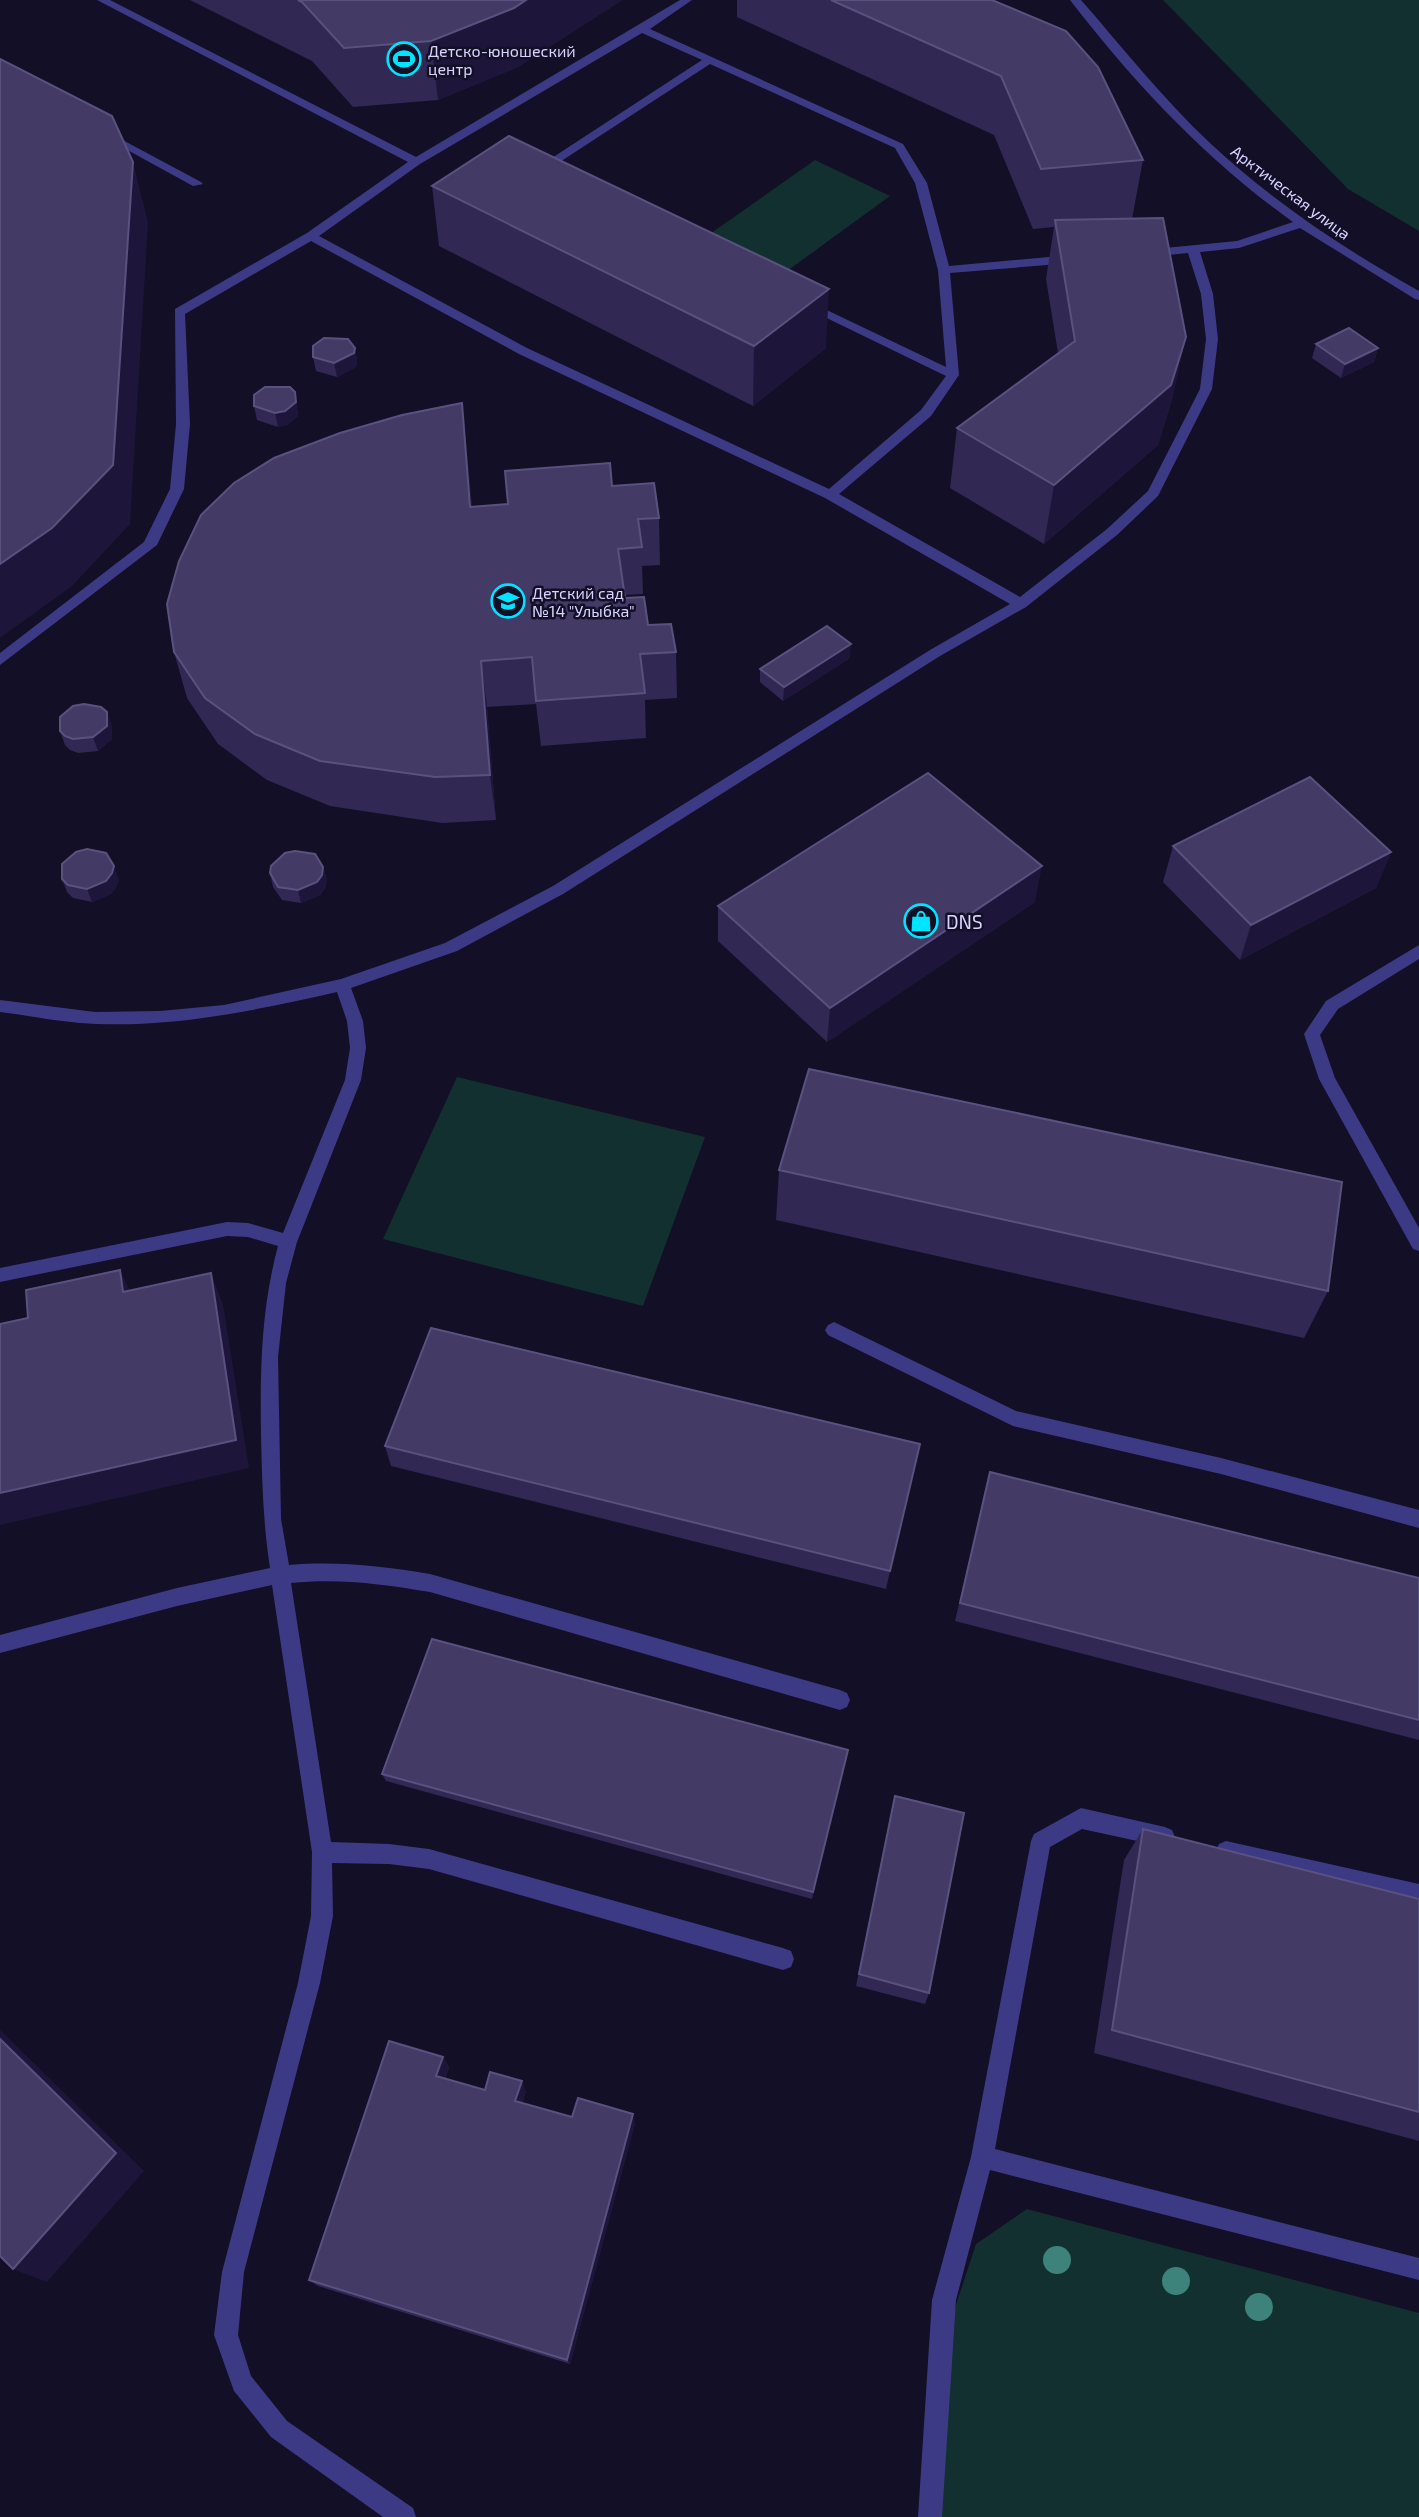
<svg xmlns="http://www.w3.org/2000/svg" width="1419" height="2517" viewBox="0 0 1419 2517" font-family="'Exo 2',sans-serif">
  <rect width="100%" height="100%" fill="#130f26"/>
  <!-- green -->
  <g fill="#12302f">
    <path d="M1163,0H1419V231L1348,189Z"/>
    <path d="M815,160L890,196L783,274L707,236Z"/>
    <path d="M457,1077L705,1137L643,1306L383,1239Z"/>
    <path d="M1027,2209L1419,2313V2517H937L953,2314L976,2244Z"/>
  </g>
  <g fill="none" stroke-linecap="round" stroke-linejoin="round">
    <!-- minor -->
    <g fill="#3d3a85" fill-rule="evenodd">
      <path d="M97,0H110L416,157L680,0H692L650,29L903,144L927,183L949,266L1071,255L1077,259L1071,263L950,273L959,375L931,416L839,494L1020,597L1107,529L1148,491L1200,389L1206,339L1201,294L1188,253L1148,257L1144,256V250L1237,241L1293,222C1207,161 1134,83 1070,0H1081C1123,48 1163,99 1210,143C1273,202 1344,249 1419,291V300L1415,299L1300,228L1239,248L1200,252L1213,294L1218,339L1212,389L1158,496L1117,535L1026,607L940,656L563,894L457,951L351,988L363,1021L366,1048L361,1080L297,1242L286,1283L278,1357L281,1519L289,1565C337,1561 382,1566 430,1574L840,1690L847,1693L850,1700L847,1707L840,1710L430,1592C383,1584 338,1578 291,1583L331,1842L389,1844L429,1849L783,1948L791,1951L794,1959L791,1967L783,1970L429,1869L389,1864L332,1863L333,1916L320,1983L244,2272L238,2335L251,2376L287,2421L413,2508L416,2517H383L271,2437L234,2391L214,2335L222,2272L298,1983L311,1916L312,1852L272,1585L177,1606L0,1653V1635L177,1588L270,1568C263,1523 262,1479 261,1434C260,1370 261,1309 278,1246L248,1237L227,1236L0,1282V1268L227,1222L248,1223L283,1233L345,1080L350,1048L347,1021L337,992C257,1010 179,1027 97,1024C65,1023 32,1016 0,1012V1000L95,1012L160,1011L224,1005L341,979L445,943L553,886L930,650L1010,604L825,498L519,354L311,241L185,314L190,424L184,489L157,545L0,665V653L144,542L170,489L176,424L175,309L307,233L408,162ZM642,33L702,60L535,169V173H543L710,64L895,148L915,183L938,270L946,367L812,303L802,306L946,376L921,410L829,489L527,348L319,236L420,164Z"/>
      <path d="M104,130L201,182L203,184L193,186L100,135L98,133Z"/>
      <path d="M1419,945V959L1338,1009L1320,1035L1335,1078L1419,1228V1251L1413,1249L1319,1079L1304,1034L1326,1001Z"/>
      <path d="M834,1322L1016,1411L1221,1458L1419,1510V1528L1221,1474L1013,1426L828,1335L825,1330L828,1325Z"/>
      <path d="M1081,1808L1165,1827L1172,1830L1175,1837L1172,1844L1165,1847L1082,1829L1050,1847L995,2149L1419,2258V2280L990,2170L956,2300L942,2517H918L932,2300L971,2157L1031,1841L1034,1834Z"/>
      <path d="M1226,1841L1419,1884V1904L1226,1861L1219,1858L1216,1851L1219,1844Z"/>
    </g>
  </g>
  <!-- trees -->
  <g fill="#3d827b">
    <circle cx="1057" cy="2260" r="14"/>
    <circle cx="1176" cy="2281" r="14"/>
    <circle cx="1259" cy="2307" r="14"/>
  </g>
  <!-- wall -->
  <g fill="#312854">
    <path d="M190,0H622L518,67L438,100L353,107L312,61Z"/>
    <path d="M737,0H992L1143,160L1132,219L1173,396L1158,445L1044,544L950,488L957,428L1058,353L1046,279L1054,227L1033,229L994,135L737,17Z"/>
    <path d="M432,186L826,348L753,406L439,246Z"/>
    <path d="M1316,344L1378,348L1374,362L1341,378L1312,358Z"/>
    <path d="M355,348L357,362L356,367L337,377L316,371L313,357Z"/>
    <path d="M295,392L298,416L287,425L278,427L257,420L254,406Z"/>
    <path d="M462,403L472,507L508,504L612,486L659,518L660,565L642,566L643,594L624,595L625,598L648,625L676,652L677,698L645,700L646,738L541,746L536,704L487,707L496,820L442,823L330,806L267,780L218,744L187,698L174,652Z"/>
    <path d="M850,658L783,701L760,682V669Z"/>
    <path d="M112,726V739L98,751L78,753L70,750L65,745L60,731Z"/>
    <path d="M1173,846L1391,852L1376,888L1240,960L1163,882Z"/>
    <path d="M323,867L327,880L325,888L320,895L301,903L282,900L273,887L270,873Z"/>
    <path d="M62,879H119L116,887L111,894L92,902L73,898L67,892Z"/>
    <path d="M1035,902L827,1042L718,941V906Z"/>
    <path d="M779,1170L1328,1291L1304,1338L776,1220Z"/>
    <path d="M920,1444L886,1589L391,1466L385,1446Z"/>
    <path d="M990,1472L1419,1578V1740L955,1621Z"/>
    <path d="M848,1750L812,1899L386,1781L382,1774Z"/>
    <path d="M895,1796L929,1993L925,2004L856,1986Z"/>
    <path d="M1143,1829L1419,1899V2141L1094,2053L1124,1860Z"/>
    <path d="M443,2057L449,2067L445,2079L485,2090L526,2091L522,2103L572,2117L635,2123L570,2364L318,2286L309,2280Z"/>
  </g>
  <!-- shaded-wall -->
  <g fill="#1d163a">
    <path d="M526,0H622L518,67L438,100L431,41Z"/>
    <path d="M133,162L148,222L130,524L72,586L0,638V564Z"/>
    <path d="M829,289L826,348L753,406L754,346Z"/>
    <path d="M1186,337L1173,396L1158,445L1044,544L1054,485Z"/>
    <path d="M355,348L357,362L356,367L337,377L334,363Z"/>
    <path d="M1378,348L1374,362L1341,378L1345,364Z"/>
    <path d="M295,392L298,416L287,425L278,427L275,413Z"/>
    <path d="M462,403L467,450L476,554L470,507Z"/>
    <path d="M851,644L850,658L783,701L784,687Z"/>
    <path d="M481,661L487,707L496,820L490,775Z"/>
    <path d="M107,712L112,726V739L98,751L93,737Z"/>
    <path d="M1391,852L1376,888L1240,960L1251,925Z"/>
    <path d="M114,866L119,879L116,887L111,894L92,902L87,889Z"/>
    <path d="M1042,866L1035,902L827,1042L830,1008Z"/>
    <path d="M323,867L327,880L325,888L320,895L301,903L298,890Z"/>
    <path d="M120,1270L135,1301L123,1292Z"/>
    <path d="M211,1273L223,1304L249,1468L0,1525V1493Z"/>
    <path d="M920,1444L916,1464L886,1589L890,1571Z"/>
    <path d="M0,2030L144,2171L47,2282L13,2269Z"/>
    <path d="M443,2057L449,2067L442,2086L436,2076Z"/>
    <path d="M522,2081L526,2091L519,2110L515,2101Z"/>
    <path d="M633,2114L635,2123L570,2364L567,2360Z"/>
  </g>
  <!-- building -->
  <g fill="#433a66" stroke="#5a527e" stroke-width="2">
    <path d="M298,0H526L514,8L431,41L344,48L302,2Z"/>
    <path d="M831,0H992L1066,31L1098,67L1143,160L1041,169L1001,76Z"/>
    <path d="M0,59L112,116L133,162L113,465L52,528L0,564Z"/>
    <path d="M509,136L829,289L754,346L432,186Z"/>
    <path d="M1163,218L1186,337L1171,385L1054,485L957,428L1075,341L1055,220Z"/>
    <path d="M1349,328L1378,348L1345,364L1316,344Z"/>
    <path d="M324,338L348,339L355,348L354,353L334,363L313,357V346Z"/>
    <path d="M265,387H290L295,392L296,402L285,411L275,413L254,406V395Z"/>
    <path d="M462,403L470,507L508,504L505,471L610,463L612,486L654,483L659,518L638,519L642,547L618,549L625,598L644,597L648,625L671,624L676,652L640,654L645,693L536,701L532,657L481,661L490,775L435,777L320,761L255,734L205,698L174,652L167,604L179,561L201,515L234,483L274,458L340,433L402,415Z"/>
    <path d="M827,626L851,644L784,687L760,669Z"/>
    <path d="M84,704L101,707L107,712V726L93,737L73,739L65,736L60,731V717L73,706Z"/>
    <path d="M928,773L1042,866L830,1008L718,906Z"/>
    <path d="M1310,777L1391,852L1251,925L1173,846Z"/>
    <path d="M87,849L106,853L114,866L112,873L106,881L87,889L68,885L62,879V864L76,852Z"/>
    <path d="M295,851L315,854L323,867L322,875L317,882L298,890L278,887L270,873L271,866L285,853Z"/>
    <path d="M809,1069L1342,1182L1328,1291L779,1170Z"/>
    <path d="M120,1270L123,1292L211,1273L236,1440L0,1493V1324L28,1318L26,1290Z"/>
    <path d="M431,1328L920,1444L890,1571L385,1446Z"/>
    <path d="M990,1472L1419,1578V1720L960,1603Z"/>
    <path d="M432,1639L848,1750L813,1892L382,1774Z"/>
    <path d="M895,1796L964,1813L929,1993L859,1974Z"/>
    <path d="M1143,1829L1419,1899V2112L1112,2030Z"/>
    <path d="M0,2039L116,2153L13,2269L0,2256Z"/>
    <path d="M389,2041L443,2057L436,2076L485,2090L490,2072L522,2081L515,2101L572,2117L578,2098L633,2114L567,2360L309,2280Z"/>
  </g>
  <!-- icons -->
  <defs>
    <symbol id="stadium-ring" viewBox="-11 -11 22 22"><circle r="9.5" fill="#130f26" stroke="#00e5ff" stroke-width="1.5"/><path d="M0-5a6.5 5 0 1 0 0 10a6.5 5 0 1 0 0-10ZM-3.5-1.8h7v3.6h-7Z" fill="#00e5ff"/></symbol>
    <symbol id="school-ring" viewBox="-11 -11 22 22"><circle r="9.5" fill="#130f26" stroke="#00e5ff" stroke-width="1.5"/><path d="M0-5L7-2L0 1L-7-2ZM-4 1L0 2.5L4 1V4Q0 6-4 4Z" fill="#00e5ff"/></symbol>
    <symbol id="shop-ring" viewBox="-11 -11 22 22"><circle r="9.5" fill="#130f26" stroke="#00e5ff" stroke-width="1.5"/><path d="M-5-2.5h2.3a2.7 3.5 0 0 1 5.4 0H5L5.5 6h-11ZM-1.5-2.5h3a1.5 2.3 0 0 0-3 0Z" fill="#00e5ff"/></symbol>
  </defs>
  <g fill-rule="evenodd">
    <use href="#stadium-ring" x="385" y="40" width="38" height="38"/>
    <use href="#school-ring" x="489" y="582" width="38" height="38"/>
    <use href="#shop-ring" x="902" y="902" width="38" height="38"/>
  </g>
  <g text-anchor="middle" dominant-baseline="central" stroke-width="5" stroke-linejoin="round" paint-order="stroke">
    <!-- far-poi labels -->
    <g font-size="16" fill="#d9d4ff" stroke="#130f26" text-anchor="start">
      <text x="428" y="50">Детско-юношеский<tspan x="428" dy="18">центр</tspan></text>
      <text x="532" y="592">Детский сад<tspan x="532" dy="18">№14 "Улыбка"</tspan></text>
    </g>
    <!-- far-street labels -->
    <g font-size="16" fill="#d9d4ff" stroke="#130f26">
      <text transform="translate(1291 192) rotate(37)">Арктическая улица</text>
    </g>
    <!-- poi labels -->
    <g font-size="19" fill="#d9d4ff" stroke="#130f26" text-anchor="start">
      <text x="946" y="921">DNS</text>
    </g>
  </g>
</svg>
